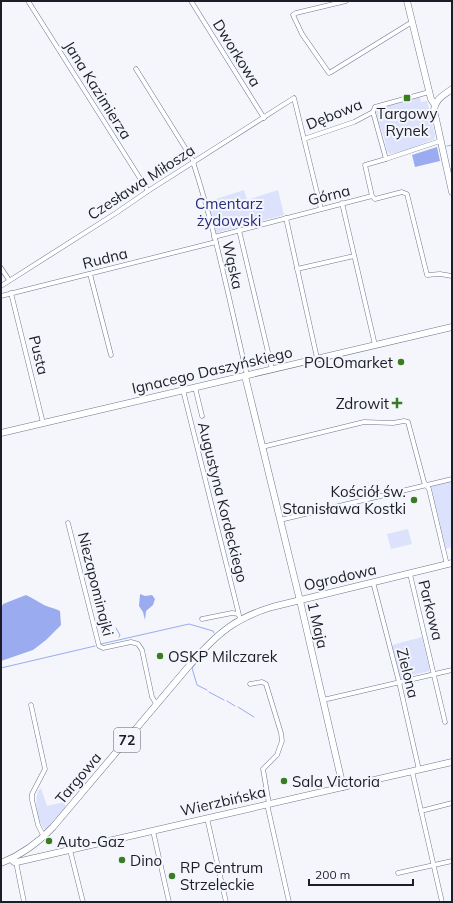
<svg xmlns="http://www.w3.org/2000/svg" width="453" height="903" viewBox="0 0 453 903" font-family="Mulish,sans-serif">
  <rect width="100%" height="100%" fill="#f4f6fc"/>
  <!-- green -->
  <g fill="#dce2fb">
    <path d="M420,97L421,102L427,101L435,135L434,139L407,150L390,154L387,151L384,137L378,121L376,111L379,108Z"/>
    <path d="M244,190L247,200L278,190L284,215L216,233L207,202Z"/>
    <path d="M452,481V547L446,549L431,486Z"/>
    <path d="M408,529L412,544L391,549L387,534Z"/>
    <path d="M422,637L430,671L400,678L392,645Z"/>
    <path d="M41,788L47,806L64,802L66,807L45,830C37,820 34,803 38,791Z"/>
  </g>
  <!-- water -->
  <g fill="#9babef">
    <path d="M437,147L440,161L415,167L412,155Z"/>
    <path d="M140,594L145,596L152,595L155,599L153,605L146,611L145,620L143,612L139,606Z"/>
    <path d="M26,595C33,598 38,602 44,605C50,608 55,608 60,611L61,625L46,640L33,650L1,661V609L3,604Z"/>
  </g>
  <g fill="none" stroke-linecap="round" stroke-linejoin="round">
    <!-- stream -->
    <g stroke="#9babef" stroke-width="1">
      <path d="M447,146L452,145"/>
      <path d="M116,628L120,635L119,637"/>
      <path d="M101,644L189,624L213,631L214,633"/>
      <path d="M1,668L95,646"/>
      <path d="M207,690L197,685L192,668L212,645"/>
      <path d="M209,692L224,700"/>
      <path d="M227,701L235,706"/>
      <path d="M238,707L254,717"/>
    </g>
    <defs>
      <g id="street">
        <path d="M28,1L148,191"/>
        <path d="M191,1L264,118"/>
        <path d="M346,1L296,13L293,15L302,34L329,73L331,72L412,22"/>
        <path d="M136,69L194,162"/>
        <path d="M429,92L375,107L373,112L386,159L440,141"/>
        <path d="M304,139L354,122L373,112"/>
        <path d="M193,162C216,232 230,304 247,375"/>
        <path d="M372,196L375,199L402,192L407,194L427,275L440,274L452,276"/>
        <path d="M372,196L365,165L386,159"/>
        <path d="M342,203L375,345"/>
        <path d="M286,218L317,358"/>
        <path d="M239,230L272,369"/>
        <path d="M214,237L372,196"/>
        <path d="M1,268L9,280"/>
        <path d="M297,269L354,256"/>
        <path d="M90,274L111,355"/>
        <path d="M1,286L116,213L148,191L294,98L321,209"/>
        <path d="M11,293L43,423"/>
        <path d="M1,296L216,242"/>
        <path d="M195,387L202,416"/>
        <path d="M183,390L240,619"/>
        <path d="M262,447L364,422L393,423L404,421L408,422L424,482L429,489L447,565"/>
        <path d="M280,520L452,479"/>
        <path d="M68,523L99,646L103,648L131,642L138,644L142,650L152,697L157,705"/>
        <path d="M410,574L445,722"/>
        <path d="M373,582L399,682L419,770"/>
        <path d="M202,619L232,613L238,614"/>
        <path d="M250,684L262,682L266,684L281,733L282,741L277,755L263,769L269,804"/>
        <path d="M323,700L452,670"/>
        <path d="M31,705L45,769L32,794V800L38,825L44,837"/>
        <path d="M412,771L442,902"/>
        <path d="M267,804L289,902"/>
        <path d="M421,811L452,803"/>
        <path d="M207,818L226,902"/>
        <path d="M153,831L169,902"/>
        <path d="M70,850L83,902"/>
        <path d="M16,862L24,902"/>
        <path d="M398,873L452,861"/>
      </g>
      <g id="secondary">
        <path d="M407,1L431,99L435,105"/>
        <path d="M452,89C444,95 435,99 434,110L452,192"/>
        <path d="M245,376L301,605L343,787"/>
        <path d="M1,433L452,327"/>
        <path d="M11,859L14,862H17L452,762"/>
      </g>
      <path id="primary" d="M1,863C21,855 38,843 53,827L194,660C219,632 236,618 272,607L452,563"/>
    </defs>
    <!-- street casing -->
    <use href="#street" stroke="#6f7690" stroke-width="5"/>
    <!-- secondary casing -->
    <use href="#secondary" stroke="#6f7690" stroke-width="7"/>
    <!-- primary casing -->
    <use href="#primary" stroke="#6f7690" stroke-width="7"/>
    <!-- street -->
    <use href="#street" stroke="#fff" stroke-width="4"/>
    <!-- secondary -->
    <use href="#secondary" stroke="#fff" stroke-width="6"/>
    <!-- primary -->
    <use href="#primary" stroke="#fff" stroke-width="6"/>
  </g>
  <!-- markers -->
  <g fill="#387d21" stroke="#f4f6fc" stroke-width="1.5">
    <rect x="403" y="94" width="8" height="8" rx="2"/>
    <circle cx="401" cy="362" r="4"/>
    <path d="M395 397h4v4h4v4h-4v4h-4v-4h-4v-4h4z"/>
    <circle cx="414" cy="500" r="4"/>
    <circle cx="160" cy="656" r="4"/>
    <circle cx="284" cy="781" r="4"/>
    <circle cx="49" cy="841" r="4"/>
    <circle cx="122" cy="860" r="4"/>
    <circle cx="172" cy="876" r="4"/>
  </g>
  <g text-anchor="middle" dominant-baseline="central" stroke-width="4" stroke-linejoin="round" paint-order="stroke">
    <!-- shield labels -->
    <rect fill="#f4f6fc" stroke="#5c5e68" stroke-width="1" x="114" y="728" width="26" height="24" rx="3"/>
    <g font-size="14" font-weight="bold" fill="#1b1d28">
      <text x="127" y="740">72</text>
    </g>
    <!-- street labels -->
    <g font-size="15" fill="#1b1d28" stroke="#f4f6fc">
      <text transform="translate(237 53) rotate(58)">Dworkowa</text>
      <text transform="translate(98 90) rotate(58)">Jana Kazimierza</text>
      <text transform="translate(334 114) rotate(-22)">Dębowa</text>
      <text transform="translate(141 182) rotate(-33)">Czesława Miłosza</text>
      <text transform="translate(329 195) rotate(-14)">Górna</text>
      <text transform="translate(105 258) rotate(-14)">Rudna</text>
      <text transform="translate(233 265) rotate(77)">Wąska</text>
      <text transform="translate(39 355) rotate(76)">Pusta</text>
      <text transform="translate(212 370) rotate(-13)">Ignacego Daszyńskiego</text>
      <text transform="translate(223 502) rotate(76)">Augustyna Kordeckiego</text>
      <text transform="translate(340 577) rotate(-13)">Ogrodowa</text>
      <text transform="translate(96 584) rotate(76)">Niezapominajki</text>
      <text transform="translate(431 610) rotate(76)">Parkowa</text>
      <text transform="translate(318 625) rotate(77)">1 Maja</text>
      <text transform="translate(408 673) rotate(76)">Zielona</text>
      <text transform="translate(78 778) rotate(-50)">Targowa</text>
      <text transform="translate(223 801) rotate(-13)">Wierzbińska</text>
    </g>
    <!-- poi labels -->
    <g font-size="15" fill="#1b1d28" stroke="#f4f6fc" text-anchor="start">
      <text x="407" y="113" text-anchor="middle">Targowy<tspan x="407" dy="17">Rynek</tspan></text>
      <text x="393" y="362" text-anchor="end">POLOmarket</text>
      <text x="389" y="403" text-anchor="end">Zdrowit</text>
      <text x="406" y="491" text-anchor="end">Kościół św.<tspan x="406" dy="17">Stanisława Kostki</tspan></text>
      <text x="168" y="656">OSKP Milczarek</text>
      <text x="292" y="781">Sala Victoria</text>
      <text x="57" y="841">Auto-Gaz</text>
      <text x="130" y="860">Dino</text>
      <text x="180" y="867">RP Centrum<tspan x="180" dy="17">Strzeleckie</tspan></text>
    </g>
    <!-- park labels -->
    <g font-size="15" fill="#272d7b" stroke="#f4f6fc">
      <text x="229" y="203">Cmentarz<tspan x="229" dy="17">żydowski</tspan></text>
    </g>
  </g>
  <!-- border -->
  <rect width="453" height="903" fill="none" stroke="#1b1d28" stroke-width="4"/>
  <!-- scale -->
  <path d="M309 879v6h104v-6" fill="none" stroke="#1b1d28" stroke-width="2"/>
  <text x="315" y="879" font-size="12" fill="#1b1d28" stroke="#f4f6fc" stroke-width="3" paint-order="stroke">200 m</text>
</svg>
